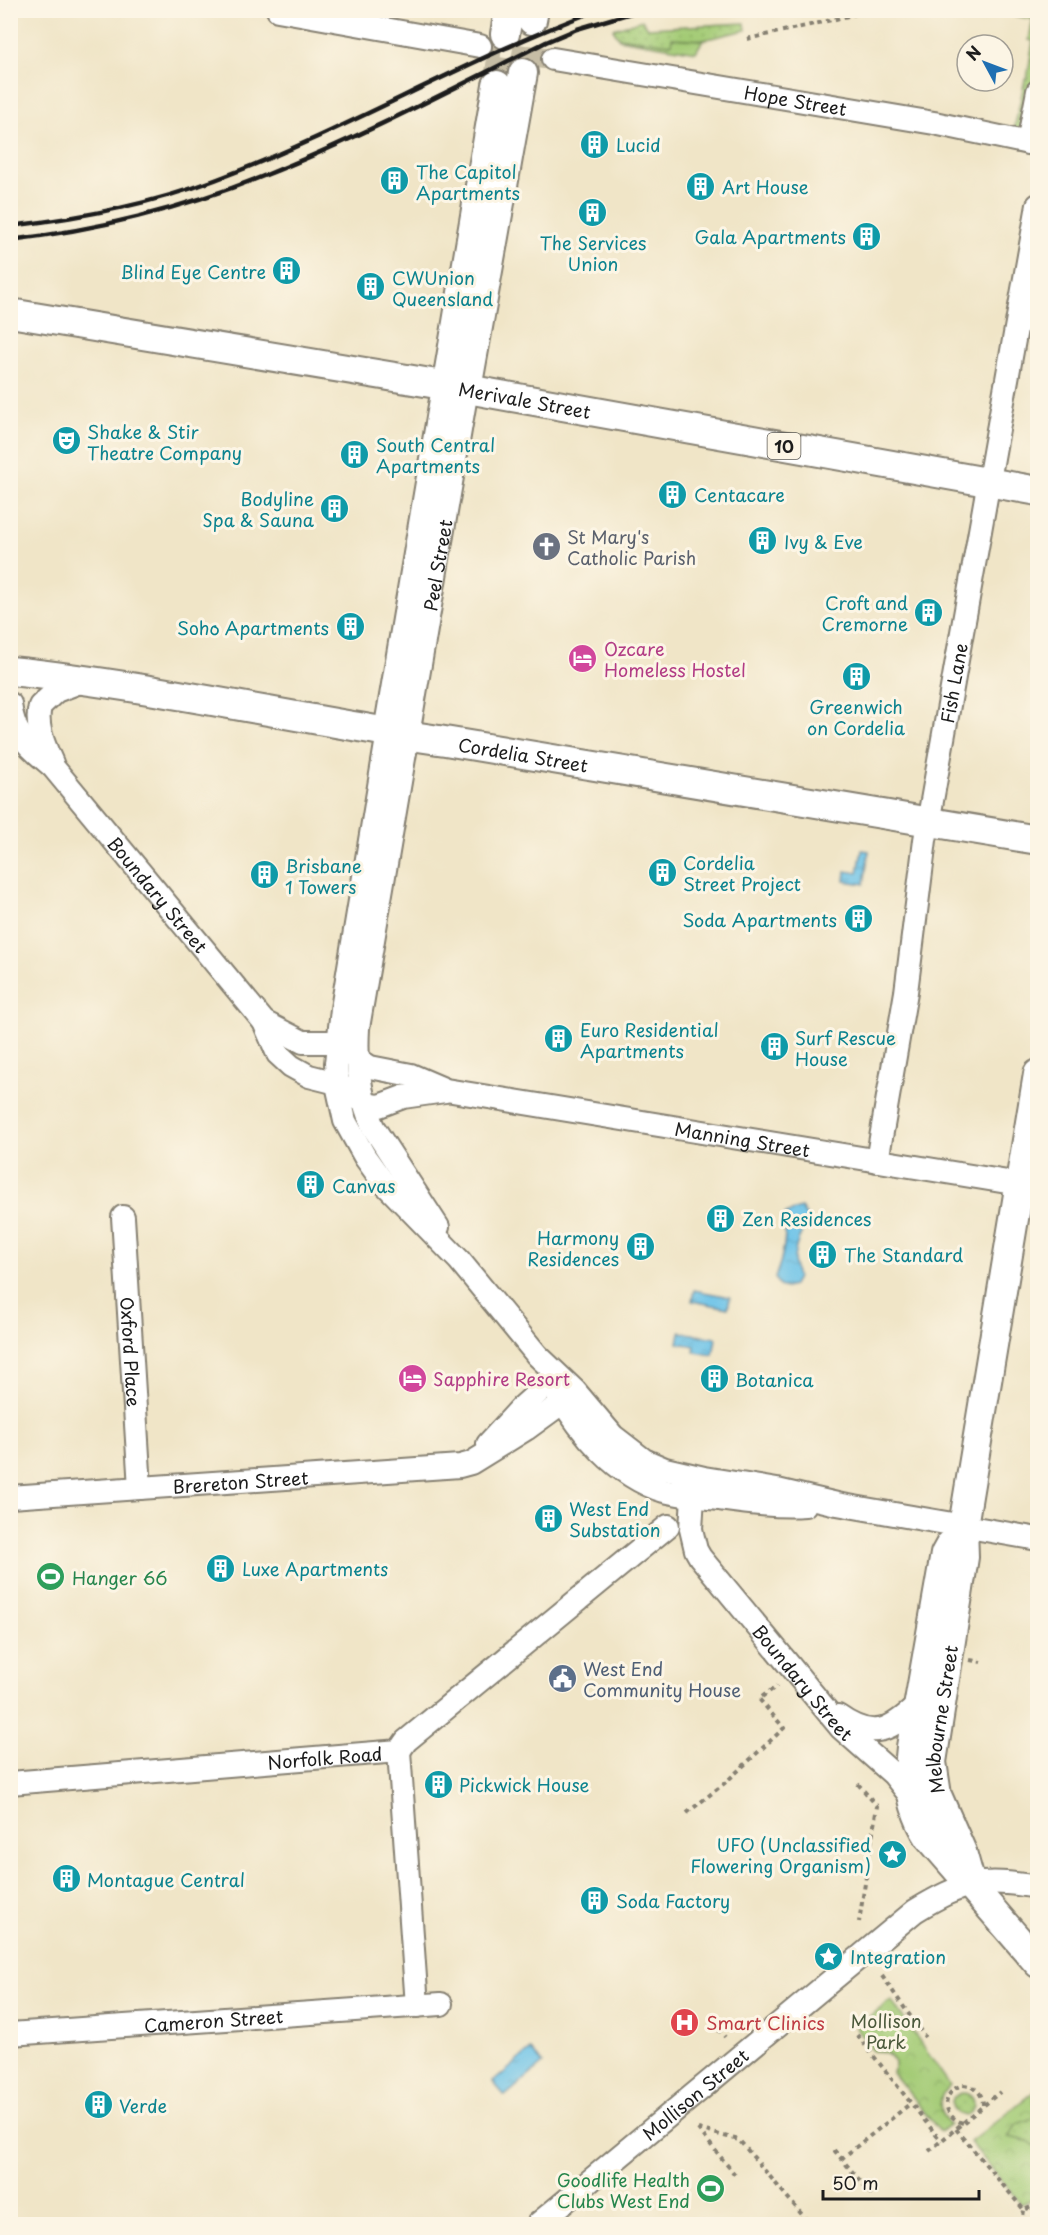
<svg xmlns="http://www.w3.org/2000/svg" width="1048" height="2235" viewBox="0 0 1048 2235" font-family="'Playpen Sans',sans-serif">
  <defs>
    <pattern id="park-crowns" width="20" height="18" patternUnits="userSpaceOnUse" patternTransform="scale(1.5)"><rect width="20" height="18" fill="#a3cb75"/><path d="M2 6a3 3 0 1 1 6 0M12 15a3 3 0 1 1 6 0" fill="none" stroke="#8cae65"/></pattern>
    <pattern id="garden-dots" width="8" height="8" patternUnits="userSpaceOnUse" patternTransform="scale(1.5)"><rect width="8" height="8" fill="#a3cb75"/><path d="M2 2h.1M6 6h.1" fill="none" stroke="#8cae65" stroke-width="1.8" stroke-linecap="round"/></pattern>
    <pattern id="water-ripples" width="26" height="14" patternUnits="userSpaceOnUse" patternTransform="scale(1.5)"><rect width="26" height="14" fill="#6bc2e8"/><path d="M2 4q2-2 4 0t4 0M15 11q2-2 4 0t4 0" fill="none" stroke="#5ca6c6"/></pattern>
  </defs>
  <rect width="100%" height="100%" fill="#fcf5e5"/>
  <filter id="ink" filterUnits="userSpaceOnUse"><feTurbulence type="fractalNoise" baseFrequency=".0167" numOctaves="2"/><feDisplacementMap in="SourceGraphic" scale="12" xChannelSelector="R" yChannelSelector="G"/><feConvolveMatrix kernelMatrix="1 2 1 2 8 2 1 2 1" color-interpolation-filters="sRGB"/></filter>
  <filter id="wash" filterUnits="userSpaceOnUse"><feTurbulence type="fractalNoise" baseFrequency=".008" numOctaves="4" result="noise"/><feDisplacementMap in="SourceGraphic" scale="24" xChannelSelector="R" yChannelSelector="G"/><feGaussianBlur stdDeviation="1.35" result="paint"/><feColorMatrix in="noise" values="0 0 0 0 0 0 0 0 0 0 0 0 0 0 0 0 0 1.4 0 .05"/><feComposite in="paint" operator="in"/></filter>
  <g filter="url(#wash)">
    <rect width="100%" height="100%" fill="#f0e5c7"/>
    <!-- grass -->
    <path fill="#a3cb75" stroke="#607448" stroke-width="1.5" d="M618,37L670,44L671,38L703,40L696,52L619,39Z"/>
    <!-- park -->
    <g fill="url(#park-crowns)" stroke="#607448" stroke-width="1.5">
      <path d="M987,11H1037V134L1014,130L1025,79H1027L1033,41L1029,40L1033,19Z"/>
      <path d="M891,2000L950,2085C937,2096 937,2113 950,2124L940,2132L893,2073C897,2057 888,2050 873,2051L856,2028Z"/>
      <path d="M1037,2089V2199L1021,2204L970,2142Z"/>
    </g>
    <!-- garden -->
    <g fill="url(#garden-dots)" stroke="#607448" stroke-width="1.5">
      <path d="M642,20L648,28L745,23L746,30L703,40L672,38L671,44L618,37L613,29Z"/>
      <circle cx="963" cy="2104" r="11"/>
      <path d="M1037,2093V2147L1028,2141L1008,2137L1017,2124L1036,2117L1034,2098Z"/>
    </g>
    <!-- water -->
    <g fill="url(#water-ripples)" stroke="#446f82" stroke-width="1.5">
      <path d="M862,850L869,851L864,884L845,881L846,871L858,873Z"/>
      <path d="M801,1208L808,1218C799,1238 789,1255 797,1277L793,1286L786,1288L779,1286L775,1278C783,1258 787,1238 785,1215L792,1211Z"/>
      <path d="M694,1290L730,1297L728,1308L692,1301Z"/>
      <path d="M680,1332L716,1338L713,1355L694,1352L695,1346L678,1343Z"/>
      <path d="M531,2050L543,2064L505,2096L493,2082Z"/>
    </g>
  </g>
  <g filter="url(#ink)">
    <g fill="none" stroke-linecap="round" stroke-linejoin="round">
      <!-- minor-tunnel -->
      <g stroke="#c6bda5" stroke-width="22" stroke-dasharray="22 11" stroke-linecap="butt">
        <path d="M480,46L502,49"/>
        <path d="M526,56L553,59"/>
      </g>
      <!-- major-tunnel -->
      <g stroke="#c6bda5" stroke-width="28" stroke-dasharray="28 14" stroke-linecap="butt">
        <path d="M523,73L532,20"/>
        <path d="M497,85L505,34"/>
      </g>
      <defs>
        <g id="minor">
          <path d="M278,10L480,46"/>
          <path id="s1" d="M553,59L934,123L1038,145"/>
          <path d="M1028,143L1038,91"/>
          <path id="s2" d="M10,704C14,737 29,746 53,767L255,1011L264,1022L278,1054L291,1066L309,1076L337,1083L366,1104L379,1106L403,1097L445,1091"/>
          <path d="M388,732L342,1009L336,1063L338,1089L345,1121L365,1157L383,1182L459,1260L537,1355L575,1391L613,1436L644,1460L665,1469L704,1478L777,1490L837,1504L1038,1539"/>
          <path d="M52,763C44,745 35,726 40,706L56,691L85,680"/>
          <path id="s3" d="M264,1022L303,1042H328L337,1046L370,1067L411,1075L446,1090L1038,1187"/>
          <path id="s4" d="M877,1161L906,992L925,840L1038,205"/>
          <path id="s5" d="M123,1217L140,1488"/>
          <path id="s6" d="M438,1227L373,1127C359,1095 356,1062 358,1028L467,389"/>
          <path d="M556,1391C581,1433 615,1476 664,1491C682,1496 700,1497 719,1499C748,1503 776,1507 805,1505"/>
          <path d="M488,1444L521,1408L551,1381"/>
          <path id="s7" d="M683,1474L693,1497L691,1529L696,1550L700,1557L841,1728L893,1774L912,1798"/>
          <path id="s8" d="M10,1497L460,1466L471,1463L526,1429L563,1402"/>
          <path d="M838,1716C873,1741 890,1731 919,1704"/>
          <path d="M399,1751L417,2006"/>
          <path id="s9" d="M10,1783L399,1751L406,1741L668,1526"/>
          <path id="s10" d="M10,2034L441,2004"/>
          <path id="s11" d="M538,2224L915,1911C965,1881 980,1878 1038,1887"/>
        </g>
        <g id="major">
          <path d="M532,20L534,10"/>
          <path d="M505,34L509,10"/>
          <path id="s12" d="M10,313L467,389L1038,491"/>
          <path d="M467,389L523,73"/>
          <path id="s13" d="M10,671C157,686 300,720 445,741L1038,840"/>
          <path d="M388,732L497,85"/>
          <path d="M950,1545L945,1554L911,1747C907,1779 911,1809 929,1837L1038,1963"/>
          <path id="s14" d="M971,1884L962,1852L937,1795L932,1762L964,1557L963,1526L1038,1074"/>
        </g>
      </defs>
      <!-- minor casing -->
      <use href="#minor" stroke="#868072" stroke-width="26"/>
      <!-- major casing -->
      <use href="#major" stroke="#868072" stroke-width="32"/>
      <!-- path -->
      <g stroke="#868072" stroke-width="4" stroke-dasharray="4.5 4.5" stroke-linecap="butt">
        <path d="M1032,36L1037,37"/>
        <path d="M747,39C788,30 830,21 871,10"/>
        <path d="M970,1660L981,1662"/>
        <path d="M858,1784L877,1806L859,1922"/>
        <path d="M687,1813L726,1782L784,1728L759,1699L777,1686"/>
        <path d="M882,1976L925,2037"/>
        <path d="M718,2029L725,2037"/>
        <path d="M857,2035L941,2141"/>
        <path d="M963,2123C941,2116 941,2091 963,2085C975,2086 983,2093 983,2105"/>
        <path d="M698,2129L739,2140L810,2224"/>
        <path d="M698,2129L737,2177"/>
        <path d="M956,2129L1024,2210L1038,2204"/>
        <path d="M834,2150L873,2196"/>
        <path d="M929,2151L1000,2092"/>
        <path d="M841,2159L911,2103"/>
        <path d="M1022,2224L1024,2210"/>
        <path d="M1033,2224L1036,2205"/>
      </g>
      <!-- minor -->
      <use href="#minor" stroke="#fff" stroke-width="22"/>
      <!-- major -->
      <use href="#major" stroke="#fff" stroke-width="28"/>
      <!-- rail -->
      <g stroke="#1c1c1c" stroke-width="4.5">
        <path d="M10,226C80,218 149,205 215,180C346,131 467,58 598,10"/>
        <path d="M10,240C98,230 184,208 266,175C361,137 454,88 546,42L577,29L641,10"/>
      </g>
    </g>
  </g>
  <!-- icons -->
  <defs>
    <symbol id="building-disc" viewBox="-11 -11 22 22"><circle r="9.5" fill="#0f9aa8" stroke="#fcf5e5"/><path d="M-4-6H4V6H1V3H-1V6H-4ZM-2.5-4.3h1.7v1.8h-1.7ZM.8-4.3h1.7v1.8H.8ZM-2.5-1h1.7V.8h-1.7ZM.8-1h1.7V.8H.8Z" fill="#fff"/></symbol>
    <symbol id="theatre-disc" viewBox="-11 -11 22 22"><circle r="9.5" fill="#0f9aa8" stroke="#fcf5e5"/><path d="M-5-5.5Q0-4 5-5.5V0Q5 5 0 6Q-5 5-5 0ZM-3.3-2.5H-1v1.5H-3.3ZM1-2.5H3.3v1.5H1ZM-2.8 1Q0 5.5 2.8 1Z" fill="#fff"/></symbol>
    <symbol id="church-disc" viewBox="-11 -11 22 22"><circle r="9.5" fill="#6b7280" stroke="#fcf5e5"/><path d="M-1.2-6h2.4v3.5h3.3v2.4h-3.3V6h-2.4V-.1h-3.3v-2.4h3.3Z" fill="#fff"/></symbol>
    <symbol id="hotel-disc" viewBox="-11 -11 22 22"><circle r="9.5" fill="#d1479c" stroke="#fcf5e5"/><path d="M-6-4.5h1.5V1H6V5H4.5V3h-9V5H-6ZM-4 0a1.8 1.8 0 1 1 3.6 0ZM.5 0V-2.5h3Q6-2.5 6 0Z" fill="#fff"/></symbol>
    <symbol id="stadium-disc" viewBox="-11 -11 22 22"><circle r="9.5" fill="#2e9e5b" stroke="#fcf5e5"/><path d="M0-5a6.5 5 0 1 0 0 10a6.5 5 0 1 0 0-10ZM-3.5-1.8h7v3.6h-7Z" fill="#fff"/></symbol>
    <symbol id="civic-disc" viewBox="-11 -11 22 22"><circle r="9.5" fill="#5c6f8a" stroke="#fcf5e5"/><path d="M-.6-6.5H3V-4.5H.6V-3L4-1V1h2V6H-6V1h2V-1L-.6-3ZM-1.2 2.5V6h2.4V2.5Z" fill="#fff"/></symbol>
    <symbol id="sight-disc" viewBox="-11 -11 22 22"><circle r="9.5" fill="#0f9aa8" stroke="#fcf5e5"/><path d="M0-6L1.8-2.2L6-1.7L2.9 1.2L3.7 5.4L0 3.3L-3.7 5.4L-2.9 1.2L-6-1.7L-1.8-2.2Z" fill="#fff"/></symbol>
    <symbol id="hospital-disc" viewBox="-11 -11 22 22"><circle r="9.5" fill="#e0444e" stroke="#fcf5e5"/><path d="M-5-5h3v3.5h4V-5h3V5h-3V1.5h-4V5h-3Z" fill="#fff"/></symbol>
  </defs>
  <g fill-rule="evenodd">
    <use href="#building-disc" x="578" y="128" width="33" height="33"/>
    <use href="#building-disc" x="378" y="164" width="33" height="33"/>
    <use href="#building-disc" x="684" y="170" width="33" height="33"/>
    <use href="#building-disc" x="576" y="196" width="33" height="33"/>
    <use href="#building-disc" x="850" y="220" width="33" height="33"/>
    <use href="#building-disc" x="270" y="254" width="33" height="33"/>
    <use href="#building-disc" x="354" y="270" width="33" height="33"/>
    <use href="#theatre-disc" x="50" y="424" width="33" height="33"/>
    <use href="#building-disc" x="338" y="438" width="33" height="33"/>
    <use href="#building-disc" x="656" y="478" width="33" height="33"/>
    <use href="#building-disc" x="318" y="492" width="33" height="33"/>
    <use href="#building-disc" x="746" y="524" width="33" height="33"/>
    <use href="#church-disc" x="530" y="530" width="33" height="33"/>
    <use href="#building-disc" x="912" y="596" width="33" height="33"/>
    <use href="#building-disc" x="334" y="610" width="33" height="33"/>
    <use href="#hotel-disc" x="566" y="642" width="33" height="33"/>
    <use href="#building-disc" x="840" y="660" width="33" height="33"/>
    <use href="#building-disc" x="646" y="856" width="33" height="33"/>
    <use href="#building-disc" x="248" y="858" width="33" height="33"/>
    <use href="#building-disc" x="842" y="902" width="33" height="33"/>
    <use href="#building-disc" x="542" y="1022" width="33" height="33"/>
    <use href="#building-disc" x="758" y="1030" width="33" height="33"/>
    <use href="#building-disc" x="294" y="1168" width="33" height="33"/>
    <use href="#building-disc" x="704" y="1202" width="33" height="33"/>
    <use href="#building-disc" x="624" y="1230" width="33" height="33"/>
    <use href="#building-disc" x="806" y="1238" width="33" height="33"/>
    <use href="#hotel-disc" x="396" y="1362" width="33" height="33"/>
    <use href="#building-disc" x="698" y="1362" width="33" height="33"/>
    <use href="#building-disc" x="532" y="1502" width="33" height="33"/>
    <use href="#building-disc" x="204" y="1552" width="33" height="33"/>
    <use href="#stadium-disc" x="34" y="1560" width="33" height="33"/>
    <use href="#civic-disc" x="546" y="1662" width="33" height="33"/>
    <use href="#building-disc" x="422" y="1768" width="33" height="33"/>
    <use href="#sight-disc" x="876" y="1838" width="33" height="33"/>
    <use href="#building-disc" x="50" y="1862" width="33" height="33"/>
    <use href="#building-disc" x="578" y="1884" width="33" height="33"/>
    <use href="#sight-disc" x="812" y="1940" width="33" height="33"/>
    <use href="#hospital-disc" x="668" y="2006" width="33" height="33"/>
    <use href="#building-disc" x="82" y="2088" width="33" height="33"/>
    <use href="#stadium-disc" x="694" y="2172" width="33" height="33"/>
  </g>
  <g text-anchor="middle" dominant-baseline="central" stroke-width="6" stroke-linejoin="round" paint-order="stroke">
    <!-- shield labels -->
    <rect fill="#fcf5e5" stroke="#5f5d58" stroke-width="1.5" x="767.5" y="433" width="33" height="26" rx="4.5"/>
    <g font-size="16" font-weight="bold" fill="#1c1c1c">
      <text x="784" y="446">10</text>
    </g>
    <!-- street labels -->
    <g font-size="18" fill="#1c1c1c" stroke="#fcf5e5">
      <text stroke="none"><textPath href="#s1" startOffset="246">Hope Street</textPath></text>
      <text stroke="none"><textPath href="#s12" startOffset="522">Merivale Street</textPath></text>
      <text stroke="none"><textPath href="#s6" startOffset="690">Peel Street</textPath></text>
      <text stroke="none"><textPath href="#s4" startOffset="484">Fish Lane</textPath></text>
      <text stroke="none"><textPath href="#s13" startOffset="520">Cordelia Street</textPath></text>
      <text stroke="none"><textPath href="#s2" startOffset="244">Boundary Street</textPath></text>
      <text stroke="none"><textPath href="#s3" startOffset="498">Manning Street</textPath></text>
      <text stroke="none"><textPath href="#s5" startOffset="135">Oxford Place</textPath></text>
      <text stroke="none"><textPath href="#s8" startOffset="231">Brereton Street</textPath></text>
      <text stroke="none"><textPath href="#s7" startOffset="249">Boundary Street</textPath></text>
      <text stroke="none"><textPath href="#s14" startOffset="172">Melbourne Street</textPath></text>
      <text stroke="none"><textPath href="#s9" startOffset="316">Norfolk Road</textPath></text>
      <text stroke="none"><textPath href="#s10" startOffset="204">Cameron Street</textPath></text>
      <text stroke="none"><textPath href="#s11" startOffset="204">Mollison Street</textPath></text>
    </g>
    <!-- culture labels -->
    <g font-size="18" fill="#0d838f" stroke="#fcf5e5" text-anchor="start">
      <text x="616" y="144">Lucid</text>
      <text x="416" y="171">The Capitol<tspan x="416" dy="21">Apartments</tspan></text>
      <text x="722" y="186">Art House</text>
      <text x="846" y="236" text-anchor="end">Gala Apartments</text>
      <text x="593" y="242" text-anchor="middle">The Services<tspan x="593" dy="21">Union</tspan></text>
      <text x="266" y="271" text-anchor="end">Blind Eye Centre</text>
      <text x="392" y="277">CWUnion<tspan x="392" dy="21">Queensland</tspan></text>
      <text x="87" y="431">Shake &amp; Stir<tspan x="87" dy="21">Theatre Company</tspan></text>
      <text x="376" y="444">South Central<tspan x="376" dy="21">Apartments</tspan></text>
      <text x="694" y="494">Centacare</text>
      <text x="314" y="498" text-anchor="end">Bodyline<tspan x="314" dy="21">Spa &amp; Sauna</tspan></text>
      <text x="784" y="541">Ivy &amp; Eve</text>
      <text x="908" y="602" text-anchor="end">Croft and<tspan x="908" dy="21">Cremorne</tspan></text>
      <text x="329" y="627" text-anchor="end">Soho Apartments</text>
      <text x="856" y="706" text-anchor="middle">Greenwich<tspan x="856" dy="21">on Cordelia</tspan></text>
      <text x="683" y="862">Cordelia<tspan x="683" dy="21">Street Project</tspan></text>
      <text x="285" y="865">Brisbane<tspan x="285" dy="21">1 Towers</tspan></text>
      <text x="837" y="919" text-anchor="end">Soda Apartments</text>
      <text x="580" y="1029">Euro Residential<tspan x="580" dy="21">Apartments</tspan></text>
      <text x="795" y="1037">Surf Rescue<tspan x="795" dy="21">House</tspan></text>
      <text x="332" y="1185">Canvas</text>
      <text x="742" y="1218">Zen Residences</text>
      <text x="619" y="1237" text-anchor="end">Harmony<tspan x="619" dy="21">Residences</tspan></text>
      <text x="844" y="1254">The Standard</text>
      <text x="735" y="1379">Botanica</text>
      <text x="569" y="1508">West End<tspan x="569" dy="21">Substation</tspan></text>
      <text x="242" y="1568">Luxe Apartments</text>
      <text x="459" y="1784">Pickwick House</text>
      <text x="871" y="1844" text-anchor="end">UFO (Unclassified<tspan x="871" dy="21">Flowering Organism)</tspan></text>
      <text x="87" y="1879">Montague Central</text>
      <text x="616" y="1900">Soda Factory</text>
      <text x="850" y="1956">Integration</text>
      <text x="119" y="2105">Verde</text>
    </g>
    <!-- worship labels -->
    <g font-size="18" fill="#5b616d" stroke="#fcf5e5" text-anchor="start">
      <text x="567" y="536">St Mary's<tspan x="567" dy="21">Catholic Parish</tspan></text>
    </g>
    <!-- hotel labels -->
    <g font-size="18" fill="#b23c85" stroke="#fcf5e5" text-anchor="start">
      <text x="604" y="648">Ozcare<tspan x="604" dy="21">Homeless Hostel</tspan></text>
      <text x="433" y="1378">Sapphire Resort</text>
    </g>
    <!-- leisure labels -->
    <g font-size="18" fill="#27864d" stroke="#fcf5e5" text-anchor="start">
      <text x="72" y="1577">Hanger 66</text>
      <text x="690" y="2179" text-anchor="end">Goodlife Health<tspan x="690" dy="21">Clubs West End</tspan></text>
    </g>
    <!-- service labels -->
    <g font-size="18" fill="#4e5e75" stroke="#fcf5e5" text-anchor="start">
      <text x="583" y="1668">West End<tspan x="583" dy="21">Community House</tspan></text>
    </g>
    <!-- park labels -->
    <g font-size="18" fill="#4b593b" stroke="#fcf5e5">
      <text x="886" y="2020">Mollison<tspan x="886" dy="21">Park</tspan></text>
    </g>
    <!-- health labels -->
    <g font-size="18" fill="#be3a42" stroke="#fcf5e5" text-anchor="start">
      <text x="706" y="2022">Smart Clinics</text>
    </g>
  </g>
  <!-- margin -->
  <rect width="1048" height="2235" fill="none" stroke="#fcf5e5" stroke-width="36"/>
  <!-- north arrow -->
  <g transform="translate(985 63) rotate(311)"><circle r="28" fill="#fcf5e5" stroke="#a29e95" stroke-width="1.5"/>
  <path d="M0-4.5L10 22L0 15L-10 22Z" fill="#1f6fb2"/>
  <text y="-9" font-size="16" font-weight="bold" text-anchor="middle" fill="#1c1c1c">N</text>
  </g>
  <!-- scale -->
  <path d="M823 2190v9h156v-9" fill="none" stroke="#1c1c1c" stroke-width="3"/>
  <text x="832" y="2190" font-size="18" fill="#1c1c1c" stroke="#fcf5e5" stroke-width="4.5" paint-order="stroke">50 m</text>
</svg>
